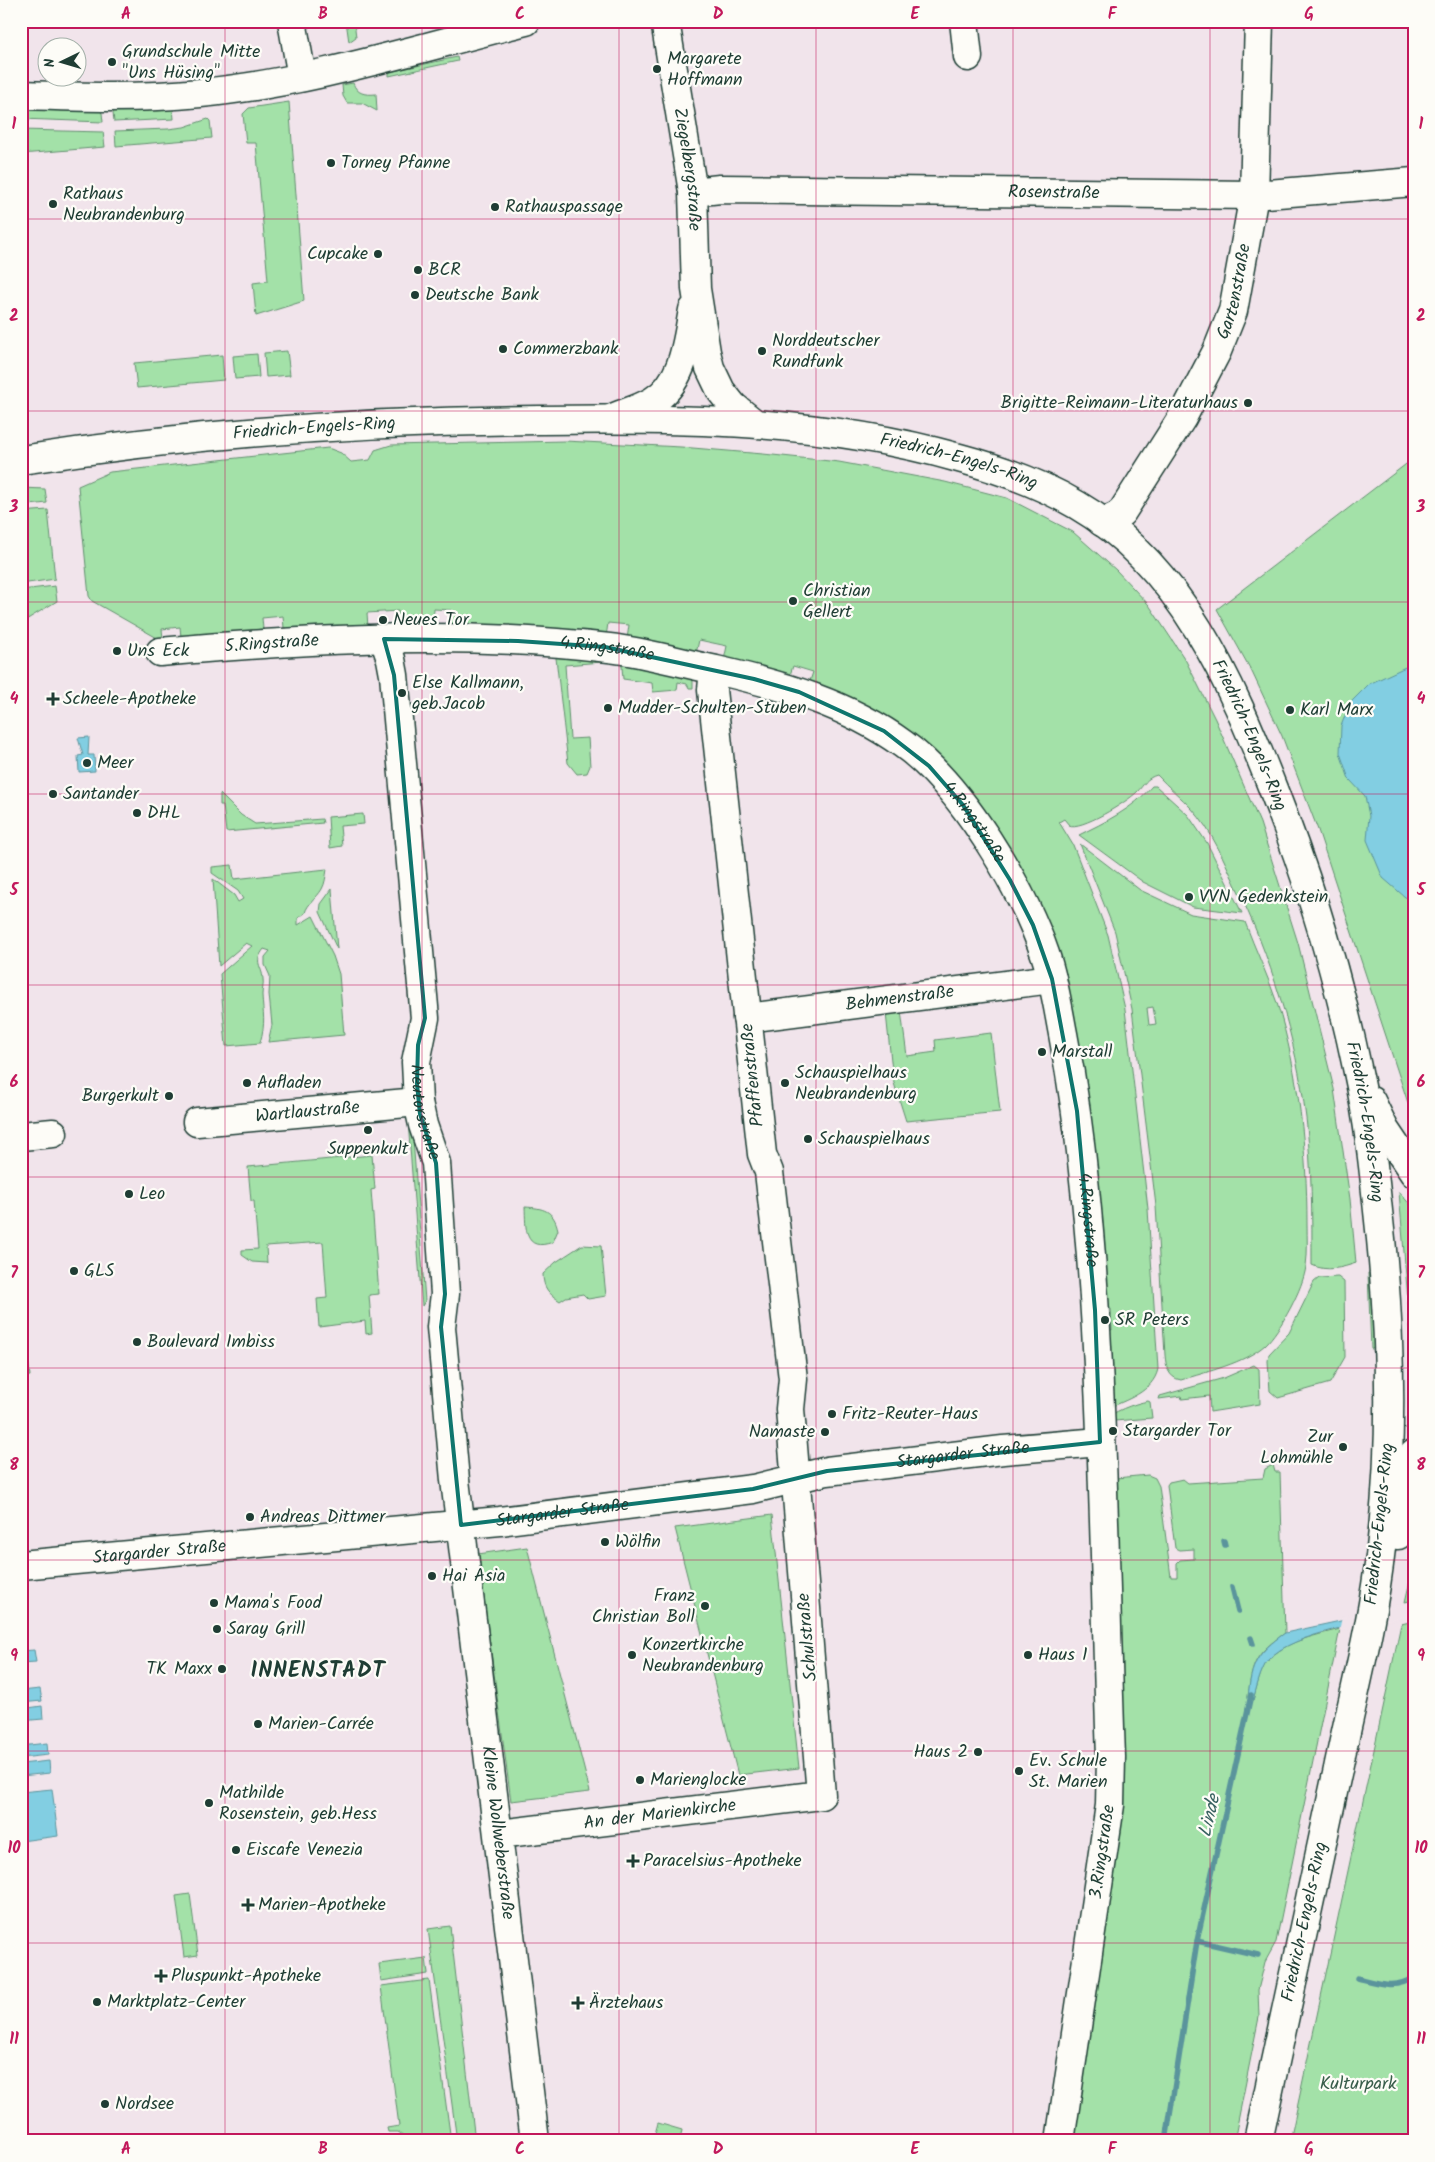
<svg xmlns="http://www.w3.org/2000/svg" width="1435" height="2162" viewBox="0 0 1435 2162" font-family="Kalam,sans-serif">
  <rect width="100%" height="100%" fill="#f1e4eb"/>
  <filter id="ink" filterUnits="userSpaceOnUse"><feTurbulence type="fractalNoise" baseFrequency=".02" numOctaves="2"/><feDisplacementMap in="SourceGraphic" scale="10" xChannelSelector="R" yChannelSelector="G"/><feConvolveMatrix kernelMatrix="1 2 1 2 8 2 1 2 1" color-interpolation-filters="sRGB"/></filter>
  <g filter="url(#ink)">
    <!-- green -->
    <g fill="#a3e1a8" stroke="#618f6e" fill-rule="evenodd">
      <path d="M130,21H171L132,28Z"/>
      <path d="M346,21H361L355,29L356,37L349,42Z"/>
      <path d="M457,57L458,61L389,76V72Z"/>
      <path d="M353,83C357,94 365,95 376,94L377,111L362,103H347L343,96L342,85Z"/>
      <path d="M289,102L304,301L256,316L253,283L268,281L256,143H246L243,114L249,108Z"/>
      <path d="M21,106L99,109L102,113L103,122L21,119Z"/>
      <path d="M173,108L174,119L114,122L113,113L115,109Z"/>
      <path d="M208,119L210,121L212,138L116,146L115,131L168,129L184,127Z"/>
      <path d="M21,130L103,132L105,147L21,154Z"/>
      <path d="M287,351L290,375L266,377L264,353Z"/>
      <path d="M257,354L259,377L235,379L233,356Z"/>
      <path d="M222,355L224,380L137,388L134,363Z"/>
      <path d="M565,441L681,447L763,454L839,462L945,482L1007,498L1073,532L1116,570L1149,605L1186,661L1215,719L1260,823L1298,943L1334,1089L1350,1199L1356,1263C1342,1268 1326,1272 1312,1265C1312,1216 1312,1167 1306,1118C1296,1037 1271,957 1235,884C1223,858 1212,831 1192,809C1181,797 1168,787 1157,775C1146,778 1144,785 1137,792C1127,802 1080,831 1069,825L1064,819L1059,822L1073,845L1108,935L1125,1009L1148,1209L1158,1369C1153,1392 1126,1400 1106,1409L1102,1331L1112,1330L1111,1309L1100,1310L1088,1094H1081L989,829L809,684L813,672L793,666L789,678L724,660L727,646L699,640L696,654L627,639L629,625L608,623L606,637L450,629L451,610L434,609L433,628L399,627L398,611L367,613L368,627L284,628L283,616L262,618L263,629L181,637L180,627L162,629L163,639H159L92,601L89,596L78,486L110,472L328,448L341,453L351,462L370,460L375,450L391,445Z"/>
      <path d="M1414,458V1121L1318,830L1282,736L1252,672L1217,609Z"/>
      <path d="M21,488L45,489L47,503L21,506Z"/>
      <path d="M48,510L55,579L21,584V512Z"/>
      <path d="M55,586L57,601L21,623V590Z"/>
      <path d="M555,649L614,661L565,665L570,739L588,738L590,766L587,773L577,774L568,763Z"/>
      <path d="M621,655L681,670L693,679V688H689L687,684L678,682L677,690L653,692L652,683L623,679Z"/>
      <path d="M1152,786H1156L1188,815L1207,843L1242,913L1193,907L1143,882L1079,835C1105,822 1133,809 1152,786Z"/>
      <path d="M220,794L241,815L255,824L322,819L323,823L226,832L223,805H220Z"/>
      <path d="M363,814L364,824L340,826L342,846L330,848L328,817Z"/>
      <path d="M1080,844L1140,890L1191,914L1245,922C1255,949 1268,976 1277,1003C1299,1073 1307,1151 1307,1224C1307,1238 1308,1252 1306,1266C1304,1287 1280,1331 1265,1345C1245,1363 1206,1372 1181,1380C1168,1378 1166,1366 1165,1355L1156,1206L1132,1009L1115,932ZM1153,1007L1156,1024L1149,1025L1147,1008Z"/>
      <path d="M232,865L234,879L327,869C326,876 325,884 322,889C317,898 307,904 305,913L298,918V925L313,916L333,956L339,974L344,1035L268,1042L272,1025L269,994L270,976L265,965V957L270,951L264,949C253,963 262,965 263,979C264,984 262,990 262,995C263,1016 266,1021 260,1043L226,1046L220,974L252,946L246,943L219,966L213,879L234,895L238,902L243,899L238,891L212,873V867Z"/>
      <path d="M332,889L337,949L320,912L321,904Z"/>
      <path d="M901,1011L907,1056L936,1052L935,1040L991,1033L1000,1112L906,1121L893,1080L886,1013Z"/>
      <path d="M408,1121L412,1125L425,1301L422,1306Z"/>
      <path d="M372,1155L375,1189L371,1190L379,1294L369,1295L372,1333L366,1334L365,1321L319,1327L317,1299L327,1298L323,1242L266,1246L267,1263L252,1262L242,1255V1250L258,1249L254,1201H251L248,1167Z"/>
      <path d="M1399,1192L1414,1209V1345L1412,1348Z"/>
      <path d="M525,1207C543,1208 554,1210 558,1230L553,1242C523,1253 526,1227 525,1207Z"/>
      <path d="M582,1245L601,1246L606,1296L588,1299L583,1294L566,1297L560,1301C549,1294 543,1288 543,1274L556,1262Z"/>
      <path d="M1368,1273H1373L1380,1348L1371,1349Z"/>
      <path d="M1338,1277L1344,1282L1345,1357L1330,1383L1278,1398L1270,1391L1268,1361L1269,1354L1289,1333L1314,1282L1319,1278Z"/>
      <path d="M21,1301L30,1376L21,1377Z"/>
      <path d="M1254,1365L1259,1369L1260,1404L1210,1412L1209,1396L1182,1399L1181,1396L1159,1399L1160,1396L1224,1378Z"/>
      <path d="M1148,1401L1150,1402L1152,1418L1102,1422C1113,1411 1133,1404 1148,1401Z"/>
      <path d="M1273,1465L1275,1472H1280L1285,1633C1255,1654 1252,1662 1248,1697L1250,1700H1253C1256,1689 1259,1676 1264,1666C1279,1642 1314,1636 1340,1629L1276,1942L1265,1962L1258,1990L1259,2017L1234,2141H1065L1115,1806L1105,1479L1148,1475L1155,1478L1159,1486L1171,1577H1177V1563L1180,1560L1194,1559V1549L1179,1550L1175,1548L1167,1485L1169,1482L1183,1479L1188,1483L1263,1478L1265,1469Z"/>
      <path d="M772,1515L799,1768L738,1775L675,1528Z"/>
      <path d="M527,1547L590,1792L511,1801L478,1554Z"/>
      <path d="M1414,1564V1600L1405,1602Z"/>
      <path d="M1414,1604V2141H1290L1401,1624L1410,1622Z"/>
      <path d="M190,1894L198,1955L184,1957L176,1896Z"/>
      <path d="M450,1926L475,2141H457L428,1929Z"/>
      <path d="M426,1958L428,1974L381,1981L379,1964Z"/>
      <path d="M429,1980L451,2141H412L398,2132H388L387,2128L399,2126L381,1986Z"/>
      <path d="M658,2123L682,2130L680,2141H653Z"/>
    </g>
    <!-- water -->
    <g fill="#82cee2" stroke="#5a949c">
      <path d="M1414,663V900L1405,897L1383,878L1367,840L1369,816L1365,796L1349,779L1340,753L1341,726L1350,703L1369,684Z"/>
      <path d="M89,737L88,755H94L95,771L79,772L78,756L83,755L78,738Z"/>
      <path d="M1414,1605V1613C1377,1621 1292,1632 1268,1660C1260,1671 1257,1687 1253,1700L1248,1698C1251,1663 1257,1653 1285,1633Z"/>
      <path d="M34,1650L36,1662L21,1663V1651Z"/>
      <path d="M40,1689L42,1701L21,1703V1691Z"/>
      <path d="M42,1706L43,1719L21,1721V1709Z"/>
      <path d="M47,1743L48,1755L21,1758V1746Z"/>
      <path d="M49,1761L50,1773L21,1776V1764Z"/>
      <path d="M52,1789L58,1836L21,1841V1792Z"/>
    </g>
    <!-- pier -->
    <path fill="#f1e4eb" d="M1414,1602L1411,1616L1339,1631L1342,1617Z"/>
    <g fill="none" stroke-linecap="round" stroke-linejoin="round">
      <!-- stream -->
      <g stroke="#5a949c" stroke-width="5.5">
        <path d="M1224,1541L1225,1545"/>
        <path d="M1232,1587L1238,1611"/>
        <path d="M1251,1638L1253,1644"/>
        <path d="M1197,1941L1258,1955"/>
        <path d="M1357,1978C1377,1983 1396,1990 1414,1977"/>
        <path d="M1166,2141L1197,1941L1251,1695"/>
      </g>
      <defs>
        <g id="minor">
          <path d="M292,21L302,77"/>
          <path id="s1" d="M665,21L693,192L696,289L706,352L710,368L721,391L733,406L754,423"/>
          <path d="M964,21L968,57"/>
          <path d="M21,95C81,97 140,99 200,93C310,83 418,48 526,21"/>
          <path id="s2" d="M693,192L720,189L1254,195L1414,182"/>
          <path d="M610,419C624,413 640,409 653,401C684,382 687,342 693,310"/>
          <path id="s3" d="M1102,522L1115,517L1122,512L1182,418L1217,351L1233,311L1254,195L1259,21"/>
          <path id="s4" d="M384,639L391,659L394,675L425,1018L416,1062L418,1102L423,1125L436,1163L445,1294L441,1327L455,1480L535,2141"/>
          <path id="s5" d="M160,652C308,639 461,630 609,648C645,652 681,663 716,670C782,685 848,704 903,744C961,785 1022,887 1045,954C1054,980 1058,1008 1063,1034C1073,1086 1080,1137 1085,1189C1104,1377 1104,1568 1111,1757L1110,1805L1060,2141"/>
          <path id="s6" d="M747,1018L1052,979"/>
          <path id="s7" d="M197,1122L418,1102"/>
          <path d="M21,1136L53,1133"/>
          <path id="s8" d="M21,1565L500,1521L753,1489L827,1471L1003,1450L1100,1442"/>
          <path id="s9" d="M499,1834L821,1795L790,1409L793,1379L769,1172L762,1154L712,690L714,670"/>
        </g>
        <g id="major">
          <path id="s10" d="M21,460C194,433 366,421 540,420C681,418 823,419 959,458C1000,469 1040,483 1077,505C1181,565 1231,682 1273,789C1309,880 1338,975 1358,1072C1370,1127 1375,1183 1381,1239C1391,1342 1393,1445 1381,1548C1373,1622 1353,1696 1338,1769C1311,1893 1284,2017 1258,2141"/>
          <path d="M1371,1101L1385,1130L1414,1173"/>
          <path d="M1398,1535L1414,1454"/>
        </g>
      </defs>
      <!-- minor casing -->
      <use href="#minor" stroke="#1f3d34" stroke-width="31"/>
      <!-- major casing -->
      <use href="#major" stroke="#1f3d34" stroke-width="31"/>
      <!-- minor -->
      <use href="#minor" stroke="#fdfcf7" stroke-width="28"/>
      <!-- major -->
      <use href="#major" stroke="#fdfcf7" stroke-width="28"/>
    </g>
  </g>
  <!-- marked area -->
  <path fill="none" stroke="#0f766e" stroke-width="4" stroke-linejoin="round" d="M384,639L518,641L605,647L754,679L799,692L884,731L929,766L963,805L1010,880L1033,925L1052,979L1077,1111L1095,1310L1100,1442L827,1471L753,1489L461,1525L441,1327L445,1294L436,1163L420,1114L417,1084L418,1045L425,1018L394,675Z"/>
  <!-- grid -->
  <path fill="none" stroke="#c2185b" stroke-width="1" stroke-opacity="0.55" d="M225,21V2141M422,21V2141M619,21V2141M816,21V2141M1013,21V2141M1210,21V2141M21,219H1414M21,411H1414M21,602H1414M21,794H1414M21,985H1414M21,1177H1414M21,1368H1414M21,1560H1414M21,1751H1414M21,1943H1414"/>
  <!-- markers -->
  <g fill="#1f3d34" stroke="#fdfcf7" stroke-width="2">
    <circle cx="112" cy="62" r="5"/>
    <circle cx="657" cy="69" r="5"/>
    <circle cx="331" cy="163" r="5"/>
    <circle cx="53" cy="204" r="5"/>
    <circle cx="495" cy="207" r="5"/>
    <circle cx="378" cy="254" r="5"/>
    <circle cx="418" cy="270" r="5"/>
    <circle cx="415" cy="295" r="5"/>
    <circle cx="503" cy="349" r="5"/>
    <circle cx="762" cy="351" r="5"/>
    <circle cx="1248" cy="403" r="5"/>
    <circle cx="793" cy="601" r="5"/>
    <circle cx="383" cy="620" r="5"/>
    <circle cx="117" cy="651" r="5"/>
    <circle cx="402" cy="693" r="5"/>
    <path d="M50.5 691.5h5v5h5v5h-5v5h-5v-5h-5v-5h5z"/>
    <circle cx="608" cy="708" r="5"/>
    <circle cx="1290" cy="710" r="5"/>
    <circle cx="87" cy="763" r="5"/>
    <circle cx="53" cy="794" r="5"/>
    <circle cx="137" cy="813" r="5"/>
    <circle cx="1189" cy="897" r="5"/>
    <circle cx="1042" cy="1052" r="5"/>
    <circle cx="247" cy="1083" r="5"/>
    <circle cx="785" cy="1083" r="5"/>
    <circle cx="169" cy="1096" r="5"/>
    <circle cx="368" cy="1130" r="5"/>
    <circle cx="808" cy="1139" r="5"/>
    <circle cx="129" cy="1194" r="5"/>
    <circle cx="74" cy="1271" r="5"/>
    <circle cx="1105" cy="1320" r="5"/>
    <circle cx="137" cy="1342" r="5"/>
    <circle cx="832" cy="1414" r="5"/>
    <circle cx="1113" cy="1431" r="5"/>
    <circle cx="825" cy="1432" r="5"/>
    <circle cx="1343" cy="1447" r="5"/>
    <circle cx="250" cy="1517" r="5"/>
    <circle cx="605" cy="1542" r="5"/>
    <circle cx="432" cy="1576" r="5"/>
    <circle cx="214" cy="1603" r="5"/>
    <circle cx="705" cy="1606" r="5"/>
    <circle cx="217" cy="1629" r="5"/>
    <circle cx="632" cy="1655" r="5"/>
    <circle cx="1028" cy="1655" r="5"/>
    <circle cx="222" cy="1669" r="5"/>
    <circle cx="258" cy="1724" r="5"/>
    <circle cx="978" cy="1752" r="5"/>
    <circle cx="1019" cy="1771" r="5"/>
    <circle cx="640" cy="1780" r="5"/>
    <circle cx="209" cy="1803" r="5"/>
    <circle cx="236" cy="1850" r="5"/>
    <path d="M630.5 1853.5h5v5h5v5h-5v5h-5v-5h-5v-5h5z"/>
    <path d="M245.5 1897.5h5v5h5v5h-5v5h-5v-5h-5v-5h5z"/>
    <path d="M158.5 1968.5h5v5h5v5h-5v5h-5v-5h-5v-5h5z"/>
    <circle cx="97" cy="2002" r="5"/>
    <path d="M575.5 1995.5h5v5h5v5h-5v5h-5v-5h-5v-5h5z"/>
    <circle cx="105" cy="2104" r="5"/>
  </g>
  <g text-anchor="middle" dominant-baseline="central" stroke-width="4.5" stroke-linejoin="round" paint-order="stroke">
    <!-- poi labels -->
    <g font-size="18" fill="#1f3d34" stroke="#fdfcf7" text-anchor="start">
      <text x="122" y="52">Grundschule Mitte<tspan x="122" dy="21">"Uns Hüsing"</tspan></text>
      <text x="667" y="59">Margarete<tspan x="667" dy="21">Hoffmann</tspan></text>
      <text x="341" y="163">Torney Pfanne</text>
      <text x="63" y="194">Rathaus<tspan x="63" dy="21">Neubrandenburg</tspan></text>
      <text x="505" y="207">Rathauspassage</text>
      <text x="368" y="254" text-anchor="end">Cupcake</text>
      <text x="428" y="270">BCR</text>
      <text x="425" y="295">Deutsche Bank</text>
      <text x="772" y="341">Norddeutscher<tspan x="772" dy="21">Rundfunk</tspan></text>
      <text x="513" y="349">Commerzbank</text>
      <text x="1238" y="403" text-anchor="end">Brigitte-Reimann-Literaturhaus</text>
      <text x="803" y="591">Christian<tspan x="803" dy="21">Gellert</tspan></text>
      <text x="393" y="620">Neues Tor</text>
      <text x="127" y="651">Uns Eck</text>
      <text x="412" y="683">Else Kallmann,<tspan x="412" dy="21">geb.Jacob</tspan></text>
      <text x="63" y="699">Scheele-Apotheke</text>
      <text x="618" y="708">Mudder-Schulten-Stuben</text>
      <text x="1300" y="710">Karl Marx</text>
      <text x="97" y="763">Meer</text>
      <text x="63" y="794">Santander</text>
      <text x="147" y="813">DHL</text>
      <text x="1199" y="897">VVN Gedenkstein</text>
      <text x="1052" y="1052">Marstall</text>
      <text x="795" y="1073">Schauspielhaus<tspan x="795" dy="21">Neubrandenburg</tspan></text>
      <text x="257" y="1083">Aufladen</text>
      <text x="159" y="1096" text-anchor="end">Burgerkult</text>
      <text x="818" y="1139">Schauspielhaus</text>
      <text x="368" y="1149" text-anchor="middle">Suppenkult</text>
      <text x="139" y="1194">Leo</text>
      <text x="84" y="1271">GLS</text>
      <text x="1115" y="1320">SR Peters</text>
      <text x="147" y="1342">Boulevard Imbiss</text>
      <text x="842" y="1414">Fritz-Reuter-Haus</text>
      <text x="1123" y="1431">Stargarder Tor</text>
      <text x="815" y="1432" text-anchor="end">Namaste</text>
      <text x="1333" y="1437" text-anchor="end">Zur<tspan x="1333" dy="21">Lohmühle</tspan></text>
      <text x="260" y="1517">Andreas Dittmer</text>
      <text x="615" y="1542">Wölfin</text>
      <text x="442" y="1576">Hai Asia</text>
      <text x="695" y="1596" text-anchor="end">Franz<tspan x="695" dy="21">Christian Boll</tspan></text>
      <text x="224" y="1603">Mama's Food</text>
      <text x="227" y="1629">Saray Grill</text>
      <text x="642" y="1645">Konzertkirche<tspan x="642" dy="21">Neubrandenburg</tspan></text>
      <text x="1038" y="1655">Haus 1</text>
      <text x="212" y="1669" text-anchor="end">TK Maxx</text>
      <text x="268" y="1724">Marien-Carrée</text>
      <text x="968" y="1752" text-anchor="end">Haus 2</text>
      <text x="1029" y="1761">Ev. Schule<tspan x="1029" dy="21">St. Marien</tspan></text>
      <text x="650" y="1780">Marienglocke</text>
      <text x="219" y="1793">Mathilde<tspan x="219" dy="21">Rosenstein, geb.Hess</tspan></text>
      <text x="246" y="1850">Eiscafe Venezia</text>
      <text x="643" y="1861">Paracelsius-Apotheke</text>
      <text x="258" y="1905">Marien-Apotheke</text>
      <text x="171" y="1976">Pluspunkt-Apotheke</text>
      <text x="107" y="2002">Marktplatz-Center</text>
      <text x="589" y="2003">Ärztehaus</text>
      <text x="115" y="2104">Nordsee</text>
    </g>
    <!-- street labels -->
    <g font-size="18" fill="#1f3d34" stroke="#fdfcf7">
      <text stroke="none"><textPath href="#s1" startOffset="150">Ziegelbergstraße</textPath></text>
      <text stroke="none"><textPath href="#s2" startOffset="361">Rosenstraße</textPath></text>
      <text stroke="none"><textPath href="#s3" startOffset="272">Gartenstraße</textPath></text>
      <text stroke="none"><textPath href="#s10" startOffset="295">Friedrich-Engels-Ring</textPath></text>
      <text stroke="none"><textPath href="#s10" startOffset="944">Friedrich-Engels-Ring</textPath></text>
      <text stroke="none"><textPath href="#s5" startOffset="112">5.Ringstraße</textPath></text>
      <text stroke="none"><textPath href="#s5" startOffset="448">4.Ringstraße</textPath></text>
      <text stroke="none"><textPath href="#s10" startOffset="1364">Friedrich-Engels-Ring</textPath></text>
      <text stroke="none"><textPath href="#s5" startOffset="868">4.Ringstraße</textPath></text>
      <text stroke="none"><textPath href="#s6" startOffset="154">Behmenstraße</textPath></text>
      <text transform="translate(753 1075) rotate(-96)">Pfaffenstraße</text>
      <text stroke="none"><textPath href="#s4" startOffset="478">Neutorstraße</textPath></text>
      <text stroke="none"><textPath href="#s7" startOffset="111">Wartlaustraße</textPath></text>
      <text stroke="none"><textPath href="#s10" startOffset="1769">Friedrich-Engels-Ring</textPath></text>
      <text stroke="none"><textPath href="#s5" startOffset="1288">4.Ringstraße</textPath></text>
      <text stroke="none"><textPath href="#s8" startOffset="949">Stargarder Straße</textPath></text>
      <text stroke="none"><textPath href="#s8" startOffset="544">Stargarder Straße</textPath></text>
      <text transform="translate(1380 1524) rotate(-84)">Friedrich-Engels-Ring</text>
      <text stroke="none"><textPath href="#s8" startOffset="139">Stargarder Straße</textPath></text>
      <text transform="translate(808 1637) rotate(-95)">Schulstraße</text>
      <text stroke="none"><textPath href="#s9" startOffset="162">An der Marienkirche</textPath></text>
      <text stroke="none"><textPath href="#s4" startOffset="1204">Kleine Wollweberstraße</textPath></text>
      <text transform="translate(1103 1852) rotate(-82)">3.Ringstraße</text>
      <text transform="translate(1305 1922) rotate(-78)">Friedrich-Engels-Ring</text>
    </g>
    <!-- park labels -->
    <g font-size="18" fill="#395e4b" stroke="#fdfcf7">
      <text x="1358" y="2084">Kulturpark</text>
    </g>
    <!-- water labels -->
    <g font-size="19" font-style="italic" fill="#386160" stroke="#fdfcf7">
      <text transform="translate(1210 1816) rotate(-77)">Linde</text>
    </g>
    <!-- district labels -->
    <g font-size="22" font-weight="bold" letter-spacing="1" fill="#1f3d34" stroke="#fdfcf7">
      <text x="318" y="1671">INNENSTADT</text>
    </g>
  </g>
  <!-- margin -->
  <rect width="1435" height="2162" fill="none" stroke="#fdfcf7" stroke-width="55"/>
  <!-- north arrow -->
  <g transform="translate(62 62) rotate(265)"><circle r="24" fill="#fdfcf7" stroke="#a4b0a9"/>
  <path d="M0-4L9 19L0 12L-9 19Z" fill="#1f3d34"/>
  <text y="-8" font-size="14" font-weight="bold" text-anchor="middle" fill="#1f3d34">N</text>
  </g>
  <rect x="28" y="28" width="1380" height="2106" fill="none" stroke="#c2185b" stroke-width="2"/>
  <g font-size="16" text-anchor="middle" font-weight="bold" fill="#c2185b">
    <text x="126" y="19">A</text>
    <text x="323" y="19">B</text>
    <text x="520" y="19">C</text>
    <text x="718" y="19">D</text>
    <text x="915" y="19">E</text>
    <text x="1112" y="19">F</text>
    <text x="1309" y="19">G</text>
    <text x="14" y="129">1</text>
    <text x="1421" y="129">1</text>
    <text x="14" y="321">2</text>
    <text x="1421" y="321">2</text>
    <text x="14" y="512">3</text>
    <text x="1421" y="512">3</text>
    <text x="14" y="704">4</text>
    <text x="1421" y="704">4</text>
    <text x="14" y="895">5</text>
    <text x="1421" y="895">5</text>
    <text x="14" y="1087">6</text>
    <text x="1421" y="1087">6</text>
    <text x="14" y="1278">7</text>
    <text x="1421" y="1278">7</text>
    <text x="14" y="1470">8</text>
    <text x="1421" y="1470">8</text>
    <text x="14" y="1661">9</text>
    <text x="1421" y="1661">9</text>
    <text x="14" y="1853">10</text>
    <text x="1421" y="1853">10</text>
    <text x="14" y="2044">11</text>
    <text x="1421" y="2044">11</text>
    <text x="126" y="2154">A</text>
    <text x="323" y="2154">B</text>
    <text x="520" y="2154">C</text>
    <text x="718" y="2154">D</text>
    <text x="915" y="2154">E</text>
    <text x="1112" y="2154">F</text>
    <text x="1309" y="2154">G</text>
  </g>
</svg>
